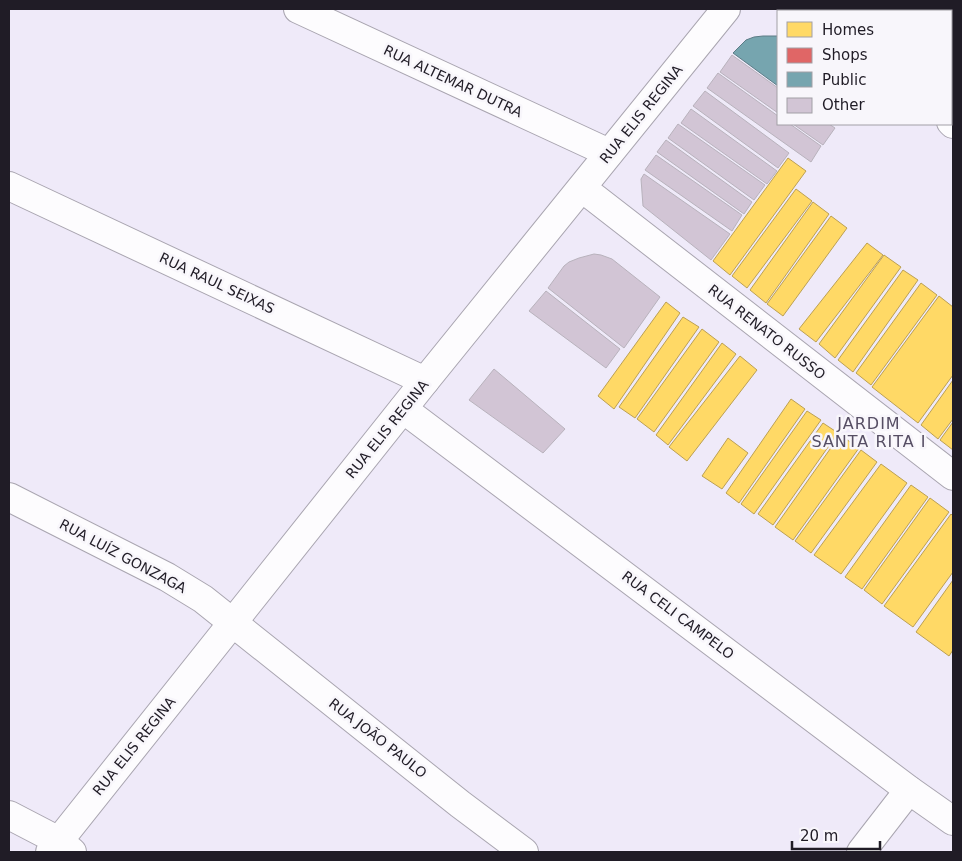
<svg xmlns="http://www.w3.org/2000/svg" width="962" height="861" viewBox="0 0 962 861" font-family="'DejaVu Sans',sans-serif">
  <rect width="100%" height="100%" fill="#efeaf9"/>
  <!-- homes -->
  <g fill="#ffd966" stroke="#bca053">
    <path d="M788,158L806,171L730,275L713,261Z"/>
    <path d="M796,189L812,201L747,288L732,276Z"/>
    <path d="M813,202L829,214L766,303L750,290Z"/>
    <path d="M831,216L847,228L783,316L767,304Z"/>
    <path d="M867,243L883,255L816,342L799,329Z"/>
    <path d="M884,255L901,267L835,358L819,344Z"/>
    <path d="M903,270L918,280L853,372L838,360Z"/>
    <path d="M921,283L937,295L871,385L856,373Z"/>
    <path d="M939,296L953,307V375L918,423L872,387Z"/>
    <path d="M666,302L680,313L614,409L598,396Z"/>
    <path d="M683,317L699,327L635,418L619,407Z"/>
    <path d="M702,329L719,342L654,432L637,419Z"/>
    <path d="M722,343L736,354L668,445L656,435Z"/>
    <path d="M740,356L757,370L687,461L669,447Z"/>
    <path d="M953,380V419L938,439L921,425Z"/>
    <path d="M791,399L805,409L739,503L726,493Z"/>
    <path d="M807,411L821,420L754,514L741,504Z"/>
    <path d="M953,422V450L940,440Z"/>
    <path d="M823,423L838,433L773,525L758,514Z"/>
    <path d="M840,435L859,448L793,540L775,527Z"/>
    <path d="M728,438L748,453L722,489L702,476Z"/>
    <path d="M861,450L877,462L811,553L795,541Z"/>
    <path d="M881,464L907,483L841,574L814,555Z"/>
    <path d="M911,485L928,497L862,589L845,577Z"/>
    <path d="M930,498L949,512L882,604L864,590Z"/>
    <path d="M951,514L953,516V572L913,627L884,606Z"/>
    <path d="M953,580V650L949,656L916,632Z"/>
  </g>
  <!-- shops -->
  <path fill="#e06666" stroke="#a65053" d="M842,9H887L885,11H845Z"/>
  <!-- public -->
  <path fill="#76a5af" stroke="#5c7c86" d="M763,36H778V86L733,53L746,40L754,37Z"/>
  <!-- building -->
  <g fill="#d2c5d5" stroke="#b8b2bc">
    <path d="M732,55L778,88V113L720,72Z"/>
    <path d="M718,73L778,116V124H790L821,146L811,162L707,88Z"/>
    <path d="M705,91L789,153L778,168L693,106Z"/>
    <path d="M691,109L777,171L767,184L681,123Z"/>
    <path d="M678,124L765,185L754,200L668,138Z"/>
    <path d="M793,124H829L835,128L823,145Z"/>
    <path d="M666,140L752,202L744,214L657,152Z"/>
    <path d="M656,155L742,215L732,231L645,170Z"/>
    <path d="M644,174L730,234L711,260L643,206L641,179Z"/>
    <path d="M594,254L601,255L612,259L660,297L624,348L548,288L564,266L569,262L579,258Z"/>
    <path d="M546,291L620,349L606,368L529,311Z"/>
    <path d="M494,369L565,429L543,453L469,400Z"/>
  </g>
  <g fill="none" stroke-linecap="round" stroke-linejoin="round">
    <defs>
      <g id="minor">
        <path d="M298,9L609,153"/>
        <path d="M799,9L803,11"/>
        <path d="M951,122L953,124"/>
        <path d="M9,186L425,381"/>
        <path d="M582,188L953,476"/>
        <path d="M403,409L909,790L953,821"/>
        <path d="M9,497L167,577L203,599L460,804L524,852"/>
        <path d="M9,815L59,841L72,852"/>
        <path d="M50,852L425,381L726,9"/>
        <path d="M861,852L909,790"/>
      </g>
    </defs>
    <!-- minor casing -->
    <use href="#minor" stroke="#a9a5b0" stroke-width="30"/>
    <!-- minor -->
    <use href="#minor" stroke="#fdfcfe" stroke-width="28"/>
  </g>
  <g text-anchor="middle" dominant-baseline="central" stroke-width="5" stroke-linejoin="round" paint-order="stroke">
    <!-- street labels -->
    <g font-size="14" fill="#201c26" stroke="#f8f6fb">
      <text transform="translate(453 81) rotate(25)">RUA ALTEMAR DUTRA</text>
      <text transform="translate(641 114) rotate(-51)">RUA ELIS REGINA</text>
      <text transform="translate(217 283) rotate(25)">RUA RAUL SEIXAS</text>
      <text transform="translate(767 332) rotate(38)">RUA RENATO RUSSO</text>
      <text transform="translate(387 429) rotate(-51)">RUA ELIS REGINA</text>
      <text transform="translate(123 556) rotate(28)">RUA LUÍZ GONZAGA</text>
      <text transform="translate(678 615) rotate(37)">RUA CELI CAMPELO</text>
      <text transform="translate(378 738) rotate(38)">RUA JOÃO PAULO</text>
      <text transform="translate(134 746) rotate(-51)">RUA ELIS REGINA</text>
    </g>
    <!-- quarter labels -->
    <g font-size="16" letter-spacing="1" fill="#564e64" stroke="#f8f6fb">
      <text x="869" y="423">JARDIM<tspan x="869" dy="18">SANTA RITA I</tspan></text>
    </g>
  </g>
  <!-- border -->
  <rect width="962" height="861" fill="none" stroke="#201c26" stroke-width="20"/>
  <!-- legend -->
  <rect x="777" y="10" width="175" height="115" fill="#f8f6fb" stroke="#a29fa6"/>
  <rect x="787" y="22" width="25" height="15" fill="#ffd966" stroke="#a29fa6"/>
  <text x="822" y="35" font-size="15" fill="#201c26">Homes</text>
  <rect x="787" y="48" width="25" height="15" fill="#e06666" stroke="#a29fa6"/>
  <text x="822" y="60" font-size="15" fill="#201c26">Shops</text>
  <rect x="787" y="72" width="25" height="15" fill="#76a5af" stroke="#a29fa6"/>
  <text x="822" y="85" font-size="15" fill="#201c26">Public</text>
  <rect x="787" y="98" width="25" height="15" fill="#d2c5d5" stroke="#a29fa6"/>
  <text x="822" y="110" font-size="15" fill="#201c26">Other</text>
  <!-- scale -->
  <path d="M792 841v8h88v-8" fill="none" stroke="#201c26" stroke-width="2.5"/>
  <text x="800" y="841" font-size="15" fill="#201c26" stroke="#f8f6fb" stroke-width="4" paint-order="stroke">20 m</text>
</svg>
